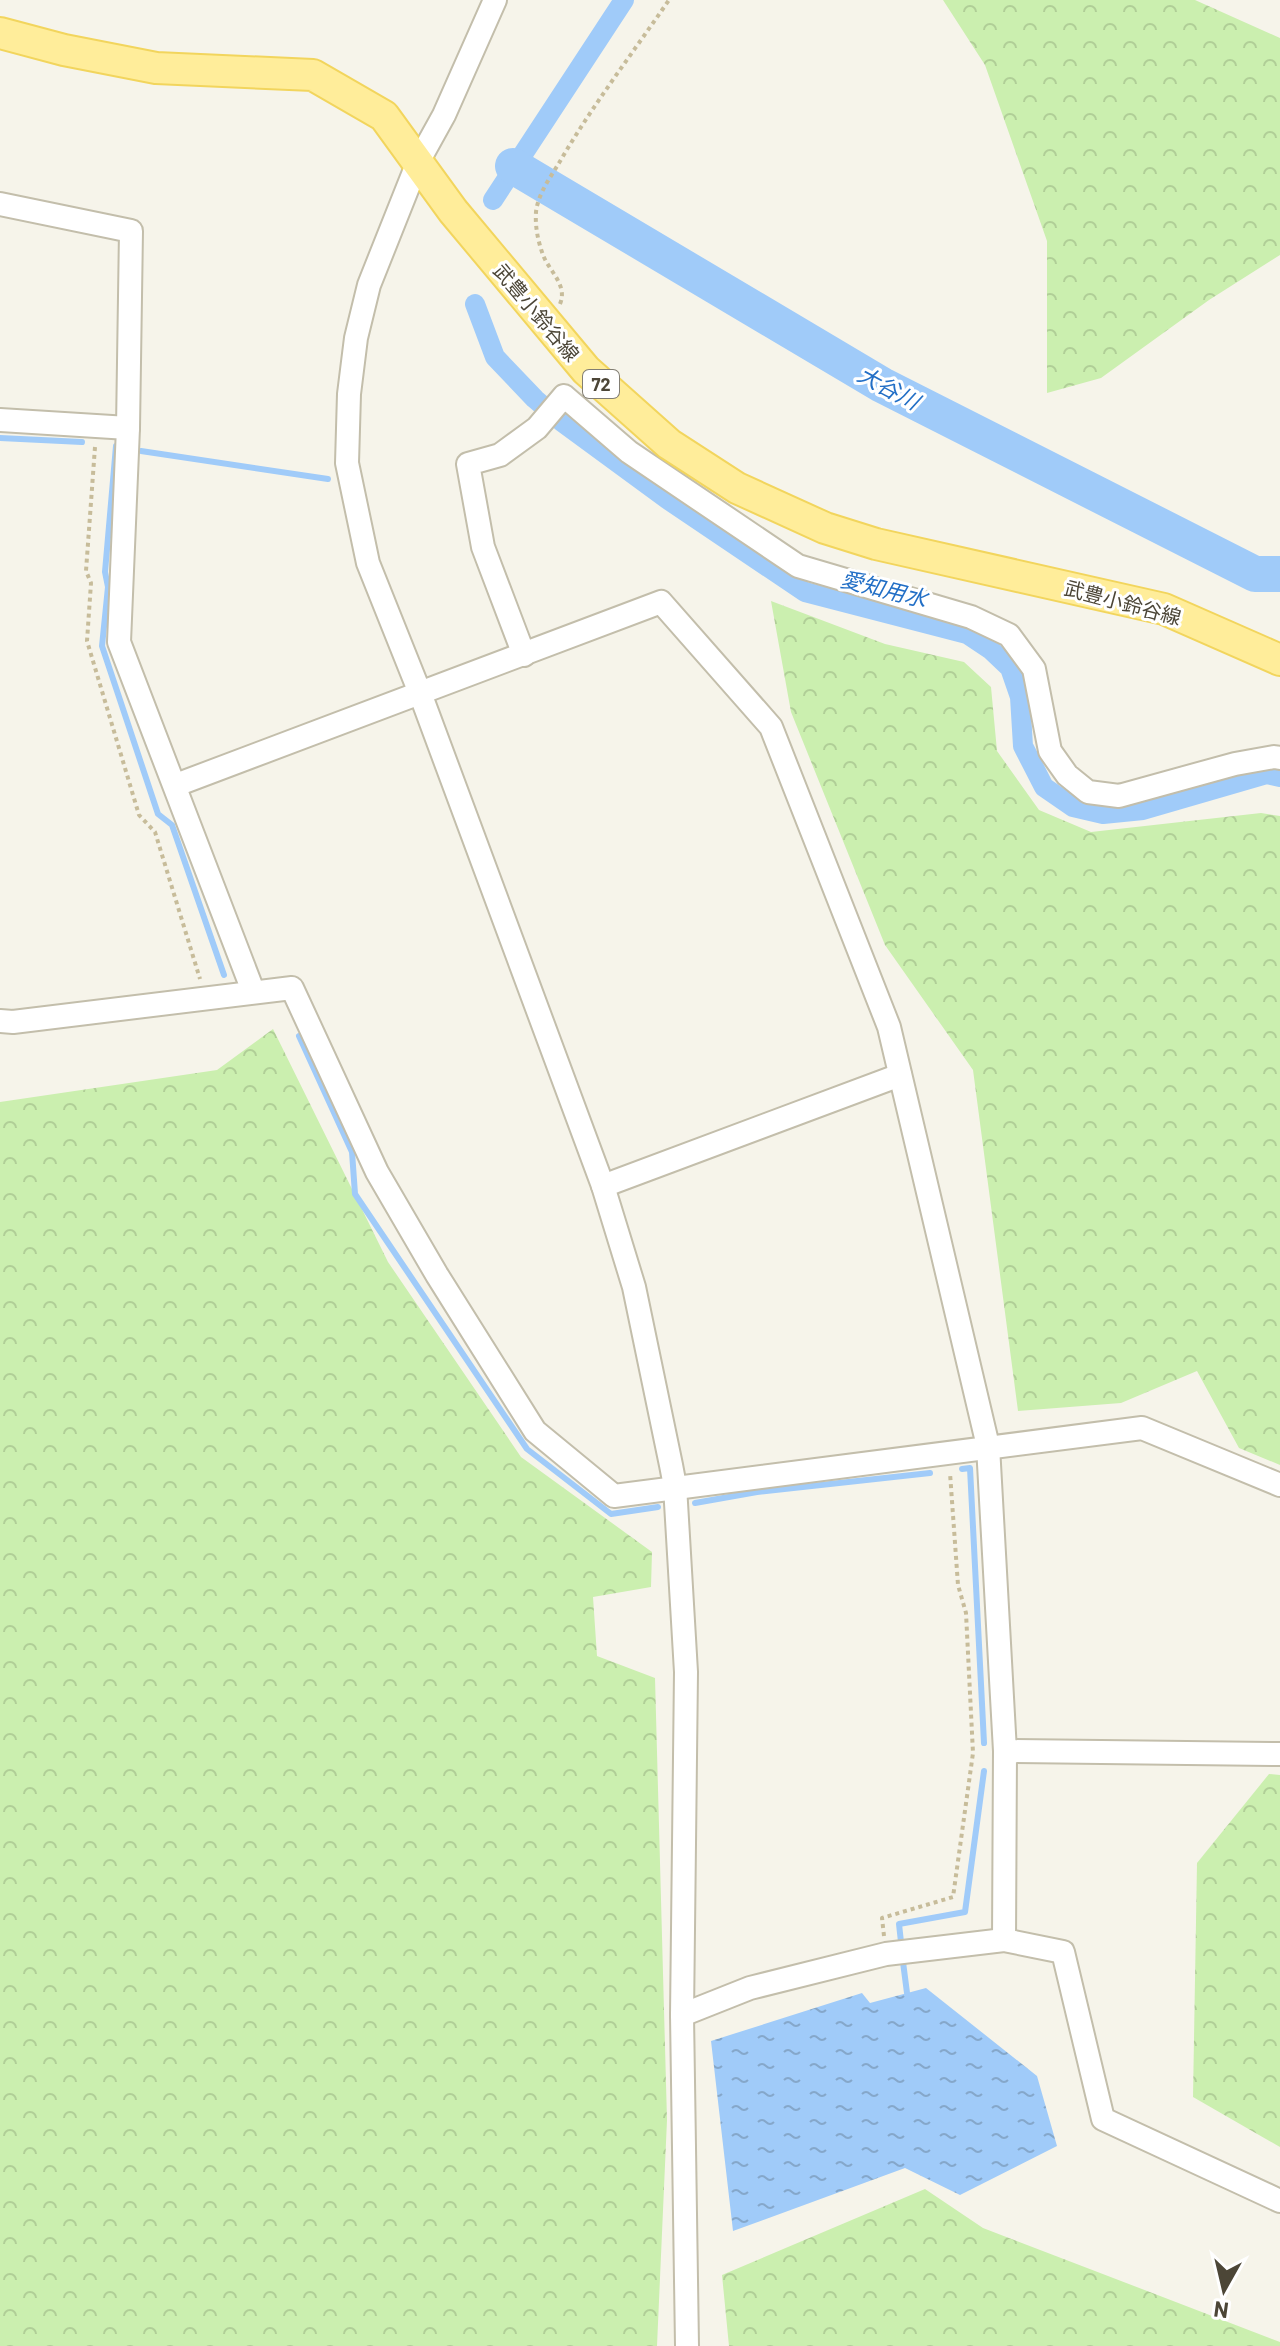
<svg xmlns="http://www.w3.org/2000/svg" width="1280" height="2346" viewBox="0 0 1280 2346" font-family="Barlow,'Noto Sans JP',sans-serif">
  <defs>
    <pattern id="forest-crowns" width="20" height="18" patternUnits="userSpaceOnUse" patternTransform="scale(2)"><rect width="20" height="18" fill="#cbefaf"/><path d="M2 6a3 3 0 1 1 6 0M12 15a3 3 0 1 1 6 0" fill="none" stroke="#b0ce97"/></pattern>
    <pattern id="water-ripples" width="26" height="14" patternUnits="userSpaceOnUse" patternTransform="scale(2)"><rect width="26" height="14" fill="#a0cbf9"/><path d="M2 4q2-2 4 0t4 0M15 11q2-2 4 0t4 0" fill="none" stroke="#85a7ca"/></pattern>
  </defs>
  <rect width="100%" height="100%" fill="#f6f4ea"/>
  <!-- forest -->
  <g fill="url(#forest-crowns)">
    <path d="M943,0H1195L1280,38V255L1209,300L1101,378L1047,393V241L985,65Z"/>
    <path d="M771,601L885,644L964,662L991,687L997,751L1039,810L1091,832L1261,813L1280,816V1465L1239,1448L1197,1371L1121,1403L1018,1411L973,1070L885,945L791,712Z"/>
    <path d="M273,1029L388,1262L521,1457L652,1552L651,1587L593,1597L597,1656L655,1678L667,2120L657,2346H0V1102L217,1070Z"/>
    <path d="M1269,1774L1280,1775V2147L1193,2097L1197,1863Z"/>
    <path d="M925,2189L983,2228L1280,2342V2346H729L722,2275Z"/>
  </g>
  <!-- water -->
  <path fill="url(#water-ripples)" d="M926,1988L1037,2076L1057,2146L960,2195L905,2168L733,2231L711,2041L862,1993L870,2003Z"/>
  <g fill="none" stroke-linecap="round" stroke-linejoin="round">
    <!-- stream -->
    <g stroke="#a0cbf9" stroke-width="6">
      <path d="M0,438L82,442"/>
      <path d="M116,446L105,572L108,587L102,646L158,814L172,825L224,975"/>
      <path d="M141,451L328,479"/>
      <path d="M299,1036L352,1152L355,1194L527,1449L611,1514L658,1507"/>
      <path d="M962,1469L970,1468L984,1743"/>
      <path d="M695,1503L757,1492L930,1473"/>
      <path d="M901,1942L899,1924L965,1912L984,1771"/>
      <path d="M903,1962L907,1993"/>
    </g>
    <!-- canal -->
    <g stroke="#a0cbf9" stroke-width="20">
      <path d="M493,200L624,0"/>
      <path d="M475,304L495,357L535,399L562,422L667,499L805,592L967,634L991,650L1010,668L1020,697L1023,746L1044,787L1073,807L1103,814L1143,810L1267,774L1280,777"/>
    </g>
    <!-- river -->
    <path stroke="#a0cbf9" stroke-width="36" d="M513,166L882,385L1255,574H1280"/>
    <defs>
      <g id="minor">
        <path d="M495,0L444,115L418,162L369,285L356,338L349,394L347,463L368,563L420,693L603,1186L634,1287L671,1465L675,1486L686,1672L682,2015L687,2346"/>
        <path d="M0,204L131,231L128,428L119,642L253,991"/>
        <path d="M0,420L128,428"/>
        <path d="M524,655L483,547L468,464L500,455L537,428L564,396L629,452L798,566L971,617L1009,635L1034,669L1050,751L1067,775L1088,792L1119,796L1235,764L1274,757L1280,758"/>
        <path d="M176,785L661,602L771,727L889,1027L988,1446L1005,1751L1004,1940"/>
        <path d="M0,1021L13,1022L292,988L377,1172L437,1275L535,1431L614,1496L1142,1428L1280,1485"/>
        <path d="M603,1186L900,1075"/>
        <path d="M1005,1751L1280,1754"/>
        <path d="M682,2015L750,1988L886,1954L1004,1940L1063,1952L1103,2119L1280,2201"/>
      </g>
      <path id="major" d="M0,33L64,50L156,68L313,75L384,116L453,211L586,370L669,444L737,488L825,528L876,544L1164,609L1280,660"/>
    </defs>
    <!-- minor casing -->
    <use href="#minor" stroke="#c3beab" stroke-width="26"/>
    <!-- major casing -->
    <use href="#major" stroke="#f2d55d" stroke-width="34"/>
    <!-- path -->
    <g stroke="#c7bc9a" stroke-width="4" stroke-dasharray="4 4" stroke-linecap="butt">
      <path d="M560,304C568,285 549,271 543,255C538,241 535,227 536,212C538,194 550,178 559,163C592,106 632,54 669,0"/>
      <path d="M95,447L86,571L91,583L87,641L139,815L155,832L200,979"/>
      <path d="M884,1936L882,1918L953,1897L973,1753L966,1613L958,1585L950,1473"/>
    </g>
    <!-- minor -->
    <use href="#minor" stroke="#fff" stroke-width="22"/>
    <!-- major -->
    <use href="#major" stroke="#ffed9a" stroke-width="30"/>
  </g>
  <g text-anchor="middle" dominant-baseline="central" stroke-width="6" stroke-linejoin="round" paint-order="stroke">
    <!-- shield labels -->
    <rect fill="#fff" stroke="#827e73" stroke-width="2" x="583" y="370" width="36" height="28" rx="6"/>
    <g font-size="18" font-weight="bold" fill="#4c4637">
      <text x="601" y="384">72</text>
    </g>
    <!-- street labels -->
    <g font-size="20" fill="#4c4637" stroke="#fff">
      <text transform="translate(537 312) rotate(50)">武豊小鈴谷線</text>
      <text transform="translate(1123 602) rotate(15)">武豊小鈴谷線</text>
    </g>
    <!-- water labels -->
    <g font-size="22" font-style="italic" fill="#226fc6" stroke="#fff">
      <text transform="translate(889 387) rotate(28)">大谷川</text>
      <text transform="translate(884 588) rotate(14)">愛知用水</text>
    </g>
  </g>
  <!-- north arrow -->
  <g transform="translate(1224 2290) rotate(188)" stroke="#ffffff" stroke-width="6" paint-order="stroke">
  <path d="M0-6L14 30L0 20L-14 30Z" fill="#4c4637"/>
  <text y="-12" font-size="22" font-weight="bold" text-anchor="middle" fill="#4c4637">N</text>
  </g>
</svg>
